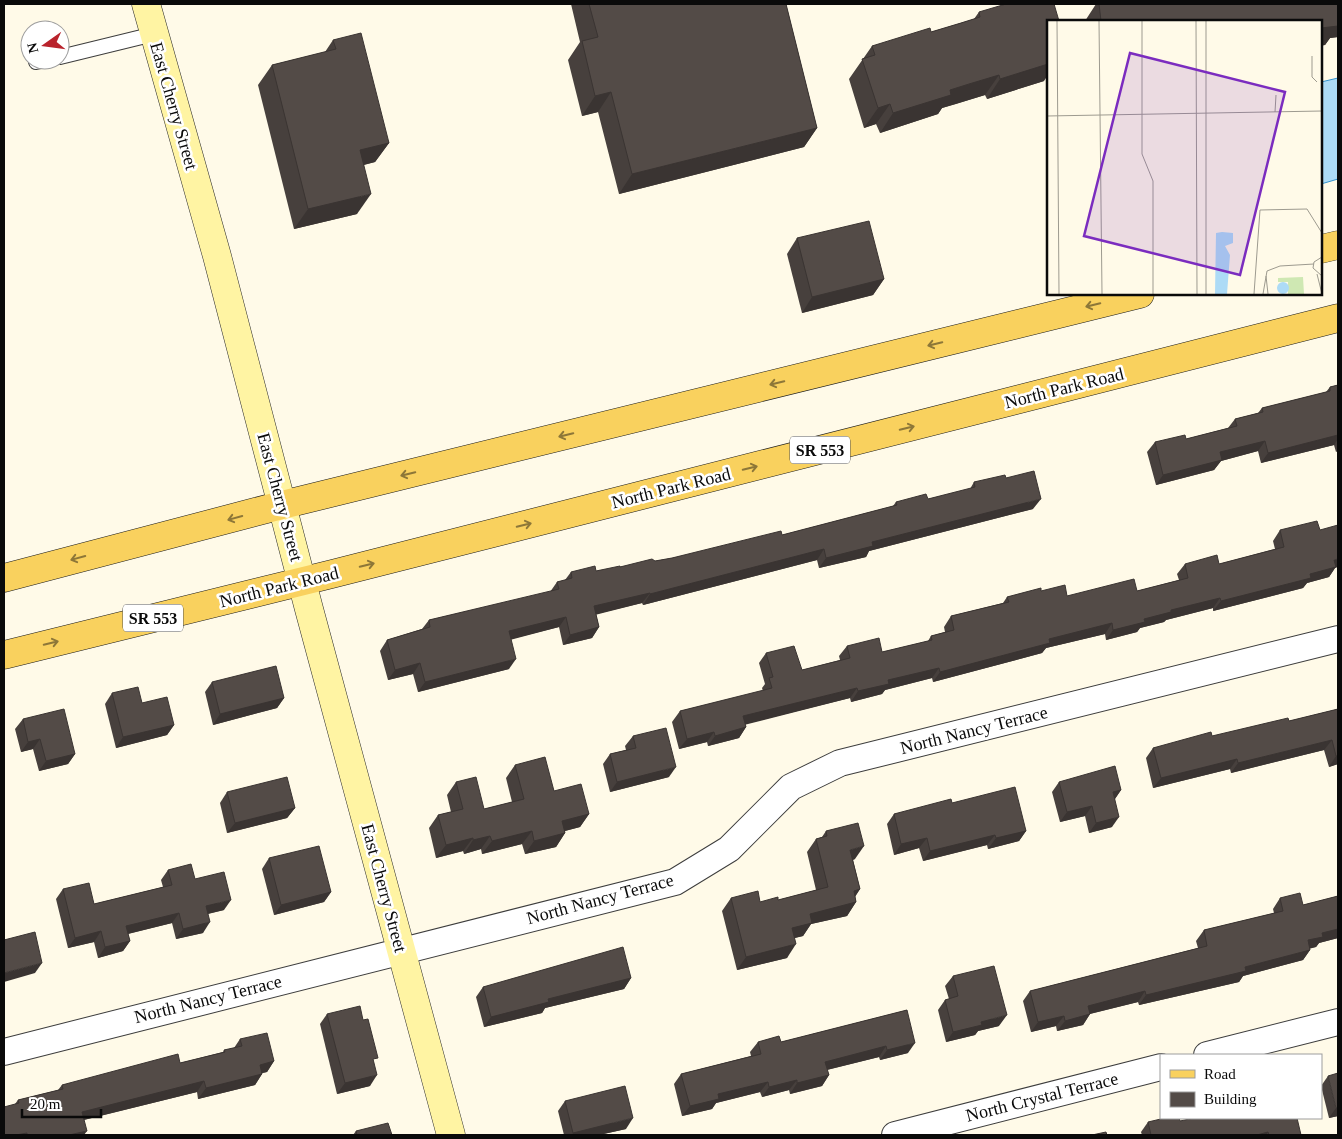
<svg xmlns="http://www.w3.org/2000/svg" width="1342" height="1139" viewBox="0 0 1342 1139" font-family="'Times New Roman',serif">
  <rect width="100%" height="100%" fill="#fffae8"/>
  <!-- water -->
  <path fill="#addbf6" stroke="#3492cd" d="M1338,78V179L1321,184V82Z"/>
  <g fill="none" stroke-linecap="round" stroke-linejoin="round">
    <defs>
      <g id="lane">
        <path d="M60,57L154,34"/>
        <path d="M36,62L46,60"/>
      </g>
      <g id="street">
        <path d="M4,1052L675,882L729,849L791,787L840,763L1338,639"/>
        <path d="M1207,1055L1338,1022"/>
        <path d="M895,1135L1161,1067"/>
      </g>
      <path id="secondary" d="M146,4L217,256L309,609L451,1135"/>
      <g id="primary">
        <path d="M1321,249L1338,245"/>
        <path d="M4,578L282,505L1140,294"/>
        <path d="M4,655L332,574L1338,318"/>
      </g>
    </defs>
    <!-- lane casing -->
    <use href="#lane" stroke="#3d3d3d" stroke-width="16"/>
    <!-- street casing -->
    <use href="#street" stroke="#3d3d3d" stroke-width="28"/>
    <!-- secondary casing -->
    <use href="#secondary" stroke="#2c2c2c" stroke-width="29"/>
    <!-- primary casing -->
    <use href="#primary" stroke="#1b1b1b" stroke-width="29"/>
    <!-- lane -->
    <use href="#lane" stroke="#fff" stroke-width="14"/>
    <!-- street -->
    <use href="#street" stroke="#fff" stroke-width="26"/>
    <!-- secondary -->
    <use href="#secondary" stroke="#fff4a3" stroke-width="28"/>
    <!-- primary -->
    <use href="#primary" stroke="#f9d15e" stroke-width="28"/>
  </g>
  <!-- wall -->
  <g fill="#47403d">
    <path d="M571,4H786L817,128L804,147L619,194L598,112L582,116L568,60L580,42Z"/>
    <path d="M1096,4H1338V37L1330,38L1325,45L1321,21H1085Z"/>
    <path d="M979,12L1044,81L987,99L985,95L956,104L942,108L938,114L880,133L876,124L864,128L849,79L872,46L931,32L974,19Z"/>
    <path d="M333,40L389,143L375,162L364,165L357,214L294,229L258,85L272,65L325,52Z"/>
    <path d="M797,238L884,279L873,295L802,313L787,254Z"/>
    <path d="M1338,385V451L1336,452L1334,445L1261,463L1258,451L1221,461L1214,470L1156,485L1147,452L1155,442L1186,439L1228,428L1235,419L1258,413L1262,408L1326,392L1330,387Z"/>
    <path d="M1006,478L1033,509L869,551L866,557L819,568L817,560L643,605L642,603L596,614L599,627L592,638L563,645L559,627L511,639L509,669L418,692L413,674L388,680L380,651L387,640L422,629L429,620L550,592L557,582L565,580L571,572L596,571L620,567L672,558L782,535L893,506L896,502L928,499L970,489L974,482Z"/>
    <path d="M1280,530H1320L1335,568L1329,577L1307,583L1303,588L1213,611V608L1166,620L1164,622L1140,628L1137,632L1106,640L1105,634L1046,648L1042,653L933,682L932,678L885,690L882,694L851,702L850,698L745,724L746,727L739,738L708,746L707,742L679,749L672,722L680,711L763,691L762,688L765,684L759,663L766,653L802,670L840,660L839,656L847,646L882,652L928,641L931,636L945,632L944,627L951,616L1003,603L1007,597L1041,591L1067,596L1137,591L1179,580L1177,574L1185,564H1219L1275,549L1273,541Z"/>
    <path d="M212,682L284,698L277,708L213,725L205,692Z"/>
    <path d="M112,693L142,703L174,725L167,735L116,748L105,704Z"/>
    <path d="M1338,709V764L1329,767L1324,750L1231,773L1230,769L1153,788L1146,758L1153,748L1289,721Z"/>
    <path d="M23,719L75,754L68,764L39,771L33,749L21,752L15,729Z"/>
    <path d="M633,736L669,777L610,792L603,764L610,754L626,750L625,746Z"/>
    <path d="M515,765L589,814L580,827L565,831V833L556,847L525,854L522,844L482,854L481,849L464,854L463,851L436,858L429,828L438,815L451,812L447,795L456,782L484,809L512,802L506,778Z"/>
    <path d="M1059,782L1121,790L1115,799L1112,827L1089,833L1085,816L1060,822L1052,792Z"/>
    <path d="M227,792L295,808L287,818L227,833L220,803Z"/>
    <path d="M952,803L1026,831L1019,841L988,849L987,845L923,861L919,848L894,855L887,824L894,814Z"/>
    <path d="M826,831L855,859L853,860L860,889L855,897L856,902L847,916L811,924L803,936L794,938L787,958L737,970L722,911L731,898L760,902L778,900L816,890L807,852L816,839L822,837Z"/>
    <path d="M269,858L331,892L324,902L274,915L262,869Z"/>
    <path d="M168,870L195,879L224,910L208,914L203,933L176,939L172,923L128,934L130,941L123,951L98,958L94,942L68,948L56,899L63,889L94,904L163,887L161,880Z"/>
    <path d="M1338,896V938L1319,943L1316,947L1310,948V950L1303,960L1243,976L1239,982L1139,1005L1138,1002L1090,1014L1083,1025L1057,1031L1056,1026L1031,1032L1023,1001L1030,991L1198,948L1196,941L1204,930L1274,913L1273,909L1280,898L1303,905Z"/>
    <path d="M953,976L999,1026L978,1031L975,1035L946,1042L938,1010L945,1000L949,999L945,986Z"/>
    <path d="M631,978L624,989L545,1008L542,1013L484,1027L476,997L483,987Z"/>
    <path d="M907,1010L908,1053L880,1060L879,1057L827,1070L829,1075L822,1086L790,1094L789,1090L762,1097L760,1092L716,1103L712,1109L682,1116L674,1084L681,1074L751,1056L750,1052L758,1042H781Z"/>
    <path d="M327,1014L374,1063L370,1086L337,1094L320,1024Z"/>
    <path d="M240,1039L274,1061L267,1072L262,1073V1074L255,1085L198,1099L197,1092L84,1120V1135H4L15,1104L18,1100L58,1090L62,1085L180,1063L223,1052L224,1050L234,1048Z"/>
    <path d="M1328,1076L1338,1116L1329,1118L1321,1086Z"/>
    <path d="M565,1101L626,1129L599,1135H564L558,1111Z"/>
    <path d="M1180,1121L1301,1135H1142L1141,1132L1148,1122Z"/>
    <path d="M356,1131L392,1135H353Z"/>
  </g>
  <!-- shaded-wall -->
  <g fill="#3a3432">
    <path d="M1338,20V37L1330,38L1325,45L1321,46V28Z"/>
    <path d="M1048,62V75L1044,81L987,99L1000,79Z"/>
    <path d="M999,75L985,95L942,108L938,114L880,133L893,113L950,90Z"/>
    <path d="M611,92L598,112L582,116L595,96Z"/>
    <path d="M890,104L876,124L864,128L878,108Z"/>
    <path d="M817,128L804,147L619,194L632,174Z"/>
    <path d="M389,143L375,162L346,169L360,150Z"/>
    <path d="M371,194L357,214L294,229L308,209Z"/>
    <path d="M884,279L873,295L802,313L812,297Z"/>
    <path d="M1338,435V439L1334,445L1261,463L1268,453Z"/>
    <path d="M1265,441L1258,451L1221,461L1214,470L1156,485L1163,475L1220,452Z"/>
    <path d="M1041,499L1033,509L869,551L866,557L819,568L826,558L872,542Z"/>
    <path d="M824,549L817,560L643,605L650,594Z"/>
    <path d="M1338,559V567L1335,568L1329,577L1307,583L1303,588L1213,611L1221,601L1310,574L1334,560Z"/>
    <path d="M650,593L642,603L587,617L594,606Z"/>
    <path d="M1220,598L1213,608L1166,620L1164,622L1140,628L1137,632L1106,640L1113,630L1171,610Z"/>
    <path d="M566,617L559,627L502,642L509,631Z"/>
    <path d="M1112,623L1105,634L1046,648L1042,653L933,682L940,672L1049,639Z"/>
    <path d="M599,627L592,638L563,645L570,635Z"/>
    <path d="M516,659L509,669L418,692L425,682Z"/>
    <path d="M420,663L413,674L388,680L395,670Z"/>
    <path d="M939,668L932,678L885,690L882,694L851,702L858,691L888,680Z"/>
    <path d="M857,688L850,698L736,727L743,716Z"/>
    <path d="M284,698L277,708L213,725L220,714Z"/>
    <path d="M174,725L167,735L116,748L123,737Z"/>
    <path d="M746,727L739,738L708,746L715,736Z"/>
    <path d="M714,732L707,742L679,749L687,739Z"/>
    <path d="M40,739L33,749L21,752L28,742Z"/>
    <path d="M1332,740L1324,750L1231,773L1238,763Z"/>
    <path d="M75,754L68,764L39,771L46,761Z"/>
    <path d="M1336,756H1338V764L1329,767Z"/>
    <path d="M1237,759L1230,769L1153,788L1161,778Z"/>
    <path d="M676,767L669,777L610,792L617,782Z"/>
    <path d="M1121,790L1114,800L1113,792Z"/>
    <path d="M1092,806L1085,816L1060,822L1067,812Z"/>
    <path d="M295,808L287,818L227,833L235,823Z"/>
    <path d="M589,814L580,827L553,834L562,821Z"/>
    <path d="M1119,817L1112,827L1089,833L1096,823Z"/>
    <path d="M532,831L522,844L482,854L492,841Z"/>
    <path d="M1026,831L1019,841L988,849L996,838Z"/>
    <path d="M565,833L556,847L525,854L534,841Z"/>
    <path d="M995,835L987,845L923,861L930,851Z"/>
    <path d="M490,836L481,849L464,854L473,840Z"/>
    <path d="M473,838L463,851L436,858L446,845Z"/>
    <path d="M927,838L919,848L894,855L901,844Z"/>
    <path d="M864,846L855,859L841,863L850,850Z"/>
    <path d="M860,889L851,902L854,891Z"/>
    <path d="M331,892L324,902L274,915L281,905Z"/>
    <path d="M231,900L224,910L198,916L206,906Z"/>
    <path d="M856,902L847,916L811,924L803,936L783,941L792,928L810,914Z"/>
    <path d="M179,913L172,923L119,936L126,926Z"/>
    <path d="M210,922L203,933L176,939L183,929Z"/>
    <path d="M1338,929V938L1319,943L1316,947L1301,951L1308,940L1322,933Z"/>
    <path d="M101,931L94,942L68,948L75,938Z"/>
    <path d="M130,941L123,951L98,958L105,947Z"/>
    <path d="M796,944L787,958L737,970L746,957Z"/>
    <path d="M1310,950L1303,960L1243,976L1239,982L1139,1005L1146,995L1245,967Z"/>
    <path d="M42,963L35,973L4,982V973Z"/>
    <path d="M631,978L624,989L545,1008L542,1013L484,1027L491,1017L548,999Z"/>
    <path d="M1145,991L1138,1002L1081,1016L1088,1006Z"/>
    <path d="M1090,1014L1083,1025L1057,1031L1065,1021Z"/>
    <path d="M1007,1015L999,1026L978,1031L975,1035L946,1042L953,1032L981,1022Z"/>
    <path d="M1064,1016L1056,1026L1031,1032L1038,1022Z"/>
    <path d="M915,1043L908,1053L880,1060L887,1050Z"/>
    <path d="M886,1046L879,1057L818,1072L825,1062Z"/>
    <path d="M274,1061L267,1072L253,1075L260,1065Z"/>
    <path d="M262,1074L255,1085L198,1099L206,1088Z"/>
    <path d="M377,1075L370,1086L337,1094L345,1083Z"/>
    <path d="M829,1075L822,1086L790,1094L797,1083Z"/>
    <path d="M797,1080L789,1090L762,1097L769,1087Z"/>
    <path d="M204,1081L197,1092L75,1122L82,1112Z"/>
    <path d="M768,1082L760,1092L716,1103L712,1109L682,1116L690,1106L718,1094Z"/>
    <path d="M1338,1107V1116L1329,1118L1336,1108Z"/>
    <path d="M633,1118L626,1129L599,1135H572L573,1133Z"/>
    <path d="M87,1131L84,1135H69Z"/>
    <path d="M1268,1132L1266,1135H1257Z"/>
  </g>
  <!-- building -->
  <g fill="#534b47" stroke="#3a3432">
    <path d="M589,4H786L817,128L632,174L611,92L595,96L582,41L598,37Z"/>
    <path d="M1006,4H1054L1059,21H1048V64L1000,79L999,75L969,84L950,90L951,95L893,113L890,104L878,108L862,59L875,55L872,46L930,28L931,32L961,23L980,17L979,12Z"/>
    <path d="M1099,4H1338V26L1321,28V21H1101Z"/>
    <path d="M361,33L389,143L360,150L371,194L308,209L272,65L336,49L333,40Z"/>
    <path d="M869,221L884,279L812,297L797,238Z"/>
    <path d="M1338,385V435L1268,453L1265,441L1220,452L1222,460L1163,475L1155,442L1185,435L1186,439L1237,426L1235,419L1263,412L1262,408L1330,391V387Z"/>
    <path d="M1034,471L1041,499L872,542L873,546L826,558L824,549L650,594V593L594,606L599,627L570,635L566,617L509,631L516,659L425,682L420,663L395,670L387,640L430,627L429,620L559,589L557,582L572,578L571,572L595,566L596,571L620,566V567L652,559L655,561L672,558L781,531L782,535L897,505L896,502L926,494L928,499L975,487L974,482L1005,475L1006,478Z"/>
    <path d="M1317,521L1320,530L1338,525V559L1334,560L1336,567L1310,574L1311,578L1221,601L1220,598L1171,610V612L1144,619L1145,622L1113,630L1112,623L1049,639L1050,643L940,672L939,668L888,680L889,684L858,691L857,688L743,716L746,727L715,736L714,732L687,739L680,711L772,688L769,678L773,677L766,653L794,646L802,670L850,658L847,646L879,638L882,652L932,640L931,636L954,630L951,616L1009,602L1007,597L1041,588V591L1065,585L1067,596L1134,579L1137,591L1188,578L1185,564L1217,555L1219,564L1284,547L1280,530Z"/>
    <path d="M276,666L284,698L220,714L212,682Z"/>
    <path d="M138,687L142,703L167,697L174,725L123,737L112,693Z"/>
    <path d="M64,709L75,754L46,761L40,739L28,742L23,719Z"/>
    <path d="M1338,709V756H1336L1332,740L1238,763L1237,759L1161,778L1153,748L1211,732L1212,736L1288,718L1289,721Z"/>
    <path d="M666,728L676,767L617,782L610,754L636,748L633,736Z"/>
    <path d="M545,757L554,791L581,784L589,814L562,821L565,833L534,841L532,831L492,841L490,836L473,840V838L446,845L438,815L463,809L456,782L476,777L484,809L524,799L515,765Z"/>
    <path d="M1115,766L1121,790L1113,792L1119,817L1096,823L1092,806L1067,812L1059,782Z"/>
    <path d="M287,777L295,808L235,823L227,792Z"/>
    <path d="M1015,787L1026,831L996,838L995,835L930,851L927,838L901,844L894,814L951,799L952,803Z"/>
    <path d="M858,823L864,846L850,850L860,889L854,891L856,902L810,914L812,923L792,928L796,944L746,957L731,898L758,891L760,902L778,897V900L828,887L816,839L827,836L826,831Z"/>
    <path d="M319,846L331,892L281,905L269,858Z"/>
    <path d="M191,864L195,879L224,872L231,900L206,906L210,922L183,929L179,913L126,926L130,941L105,947L101,931L75,938L63,889L89,883L94,904L172,885L168,870Z"/>
    <path d="M1300,893L1303,905L1338,896V929L1322,933L1323,937L1308,940L1310,950L1245,967L1246,971L1146,995L1145,991L1088,1006L1090,1014L1065,1021L1064,1016L1038,1022L1030,991L1207,946L1204,930L1283,911L1280,898Z"/>
    <path d="M35,932L42,963L4,973V940Z"/>
    <path d="M623,947L631,978L548,999L549,1002L491,1017L483,987Z"/>
    <path d="M994,966L1007,1015L981,1022L982,1025L953,1032L945,1000L958,996L953,976Z"/>
    <path d="M360,1006L363,1020L368,1019L378,1058L373,1059L377,1075L345,1083L327,1014Z"/>
    <path d="M907,1010L915,1043L887,1050L886,1046L825,1062L829,1075L797,1083V1080L769,1087L768,1082L718,1094L719,1099L690,1106L681,1074L761,1054L758,1042L779,1036L781,1042Z"/>
    <path d="M267,1033L274,1061L260,1065L262,1074L206,1088L204,1081L82,1112L87,1131L69,1135H27V1133L16,1135H4V1107L19,1103L18,1100L63,1089L62,1085L178,1054L180,1063L225,1052L224,1050L242,1046L240,1039Z"/>
    <path d="M1338,1073V1107L1336,1108L1328,1076Z"/>
    <path d="M625,1086L633,1118L573,1133L565,1101Z"/>
    <path d="M1165,1118H1179L1180,1121L1194,1118H1297L1301,1135H1269L1268,1132L1257,1135H1151L1148,1122Z"/>
    <path d="M388,1123L392,1135H357L356,1131Z"/>
    <path d="M1106,1132L1107,1135H1092Z"/>
  </g>
  <!-- one-way arrows -->
  <defs><path id="oneway-shaft" d="M-6 0H5M1.5-3L5.5 0L1.5 3" fill="none" stroke-width="1.6" stroke-linecap="round" stroke-linejoin="round" transform="scale(1.25)"/></defs>
  <g stroke="#8d7738">
    <use href="#oneway-shaft" transform="translate(1093 305) rotate(166)"/>
    <use href="#oneway-shaft" transform="translate(935 344) rotate(166)"/>
    <use href="#oneway-shaft" transform="translate(777 383) rotate(166)"/>
    <use href="#oneway-shaft" transform="translate(907 428) rotate(-14)"/>
    <use href="#oneway-shaft" transform="translate(566 435) rotate(166)"/>
    <use href="#oneway-shaft" transform="translate(750 468) rotate(-14)"/>
    <use href="#oneway-shaft" transform="translate(408 474) rotate(166)"/>
    <use href="#oneway-shaft" transform="translate(235 518) rotate(165)"/>
    <use href="#oneway-shaft" transform="translate(524 525) rotate(-14)"/>
    <use href="#oneway-shaft" transform="translate(78 558) rotate(165)"/>
    <use href="#oneway-shaft" transform="translate(367 565) rotate(-14)"/>
    <use href="#oneway-shaft" transform="translate(51 643) rotate(-14)"/>
  </g>
  <g text-anchor="middle" dominant-baseline="central" stroke-width="5" stroke-linejoin="round" paint-order="stroke">
    <!-- shield labels -->
    <g fill="#fff" stroke="#545454" stroke-width="1">
      <rect x="790" y="436.5" width="60" height="27" rx="4"/>
      <rect x="123" y="604.5" width="60" height="27" rx="4"/>
    </g>
    <g font-size="16" font-weight="bold" fill="#0a0a0a">
      <text x="820" y="450">SR 553</text>
      <text x="153" y="618">SR 553</text>
    </g>
    <!-- street labels -->
    <g font-size="18" fill="#0a0a0a" stroke="#fff">
      <text transform="translate(174 106) rotate(74)">East Cherry Street</text>
      <text transform="translate(1064 388) rotate(-14)">North Park Road</text>
      <text transform="translate(671 488) rotate(-14)">North Park Road</text>
      <text transform="translate(280 497) rotate(75)">East Cherry Street</text>
      <text transform="translate(279 587) rotate(-14)">North Park Road</text>
      <text transform="translate(974 730) rotate(-14)">North Nancy Terrace</text>
      <text transform="translate(384 888) rotate(75)">East Cherry Street</text>
      <text transform="translate(600 899) rotate(-15)">North Nancy Terrace</text>
      <text transform="translate(208 999) rotate(-14)">North Nancy Terrace</text>
      <text transform="translate(1042 1097) rotate(-14)">North Crystal Terrace</text>
    </g>
  </g>
  <!-- overview -->
  <g transform="translate(1047 20)">
    <rect width="275" height="275" fill="#fffae8"/>
    <path d="M256,257L257,274H241V262H231V258Z" fill="#cfe8b3"/>
    <path d="M175,212L186,213V223L178,226L183,235L180,274H168L169,213ZM230 268a6 6 0 1 1 12 0a6 6 0 1 1-12 0Z" fill="#addbf6"/>
    <path fill="none" stroke="#9d9a8f" stroke-width="1" d="M10,1L12,274M52,1L55,274M95,1V134L106,161V274M149,1L150,274M159,1V274M265,36V57L270,62M228,92L229,75M0,96L275,91M275,237L267,242L266,248L275,256M270,254L275,274M219,256L221,274M207,274L213,190L260,189L275,213M216,274L220,251L233,246L267,244"/>
    <path fill="#7b2cbf" fill-opacity="0.15" stroke="#7b2cbf" stroke-width="2.5" d="M83,33L238,72L193,255L37,216Z"/>
    <rect width="275" height="275" fill="none" stroke="#0a0a0a" stroke-width="2.5"/>
  </g>
  <!-- border -->
  <rect width="1342" height="1139" fill="none" stroke="#0a0a0a" stroke-width="10"/>
  <!-- legend -->
  <rect x="1160" y="1054" width="162" height="65" fill="#ffffff" stroke="#9d9d9d"/>
  <rect x="1170" y="1070" width="25" height="8" fill="#f9d15e" stroke="#9d9d9d"/>
  <text x="1204" y="1079" font-size="15" fill="#0a0a0a">Road</text>
  <rect x="1170" y="1092" width="25" height="15" fill="#534b47" stroke="#9d9d9d"/>
  <text x="1204" y="1104" font-size="15" fill="#0a0a0a">Building</text>
  <!-- north arrow -->
  <g transform="translate(45 45) rotate(256)"><circle r="24" fill="#ffffff" stroke="#9d9d9d"/>
  <path d="M0-4L9 19L0 12L-9 19Z" fill="#b9232c"/>
  <text y="-8" font-size="14" font-weight="bold" text-anchor="middle" fill="#0a0a0a">N</text>
  </g>
  <!-- scale -->
  <path d="M22 1109v8h79v-8" fill="none" stroke="#0a0a0a" stroke-width="2.5"/>
  <text x="30" y="1109" font-size="15" fill="#0a0a0a" stroke="#ffffff" stroke-width="4" paint-order="stroke">20 m</text>
</svg>
